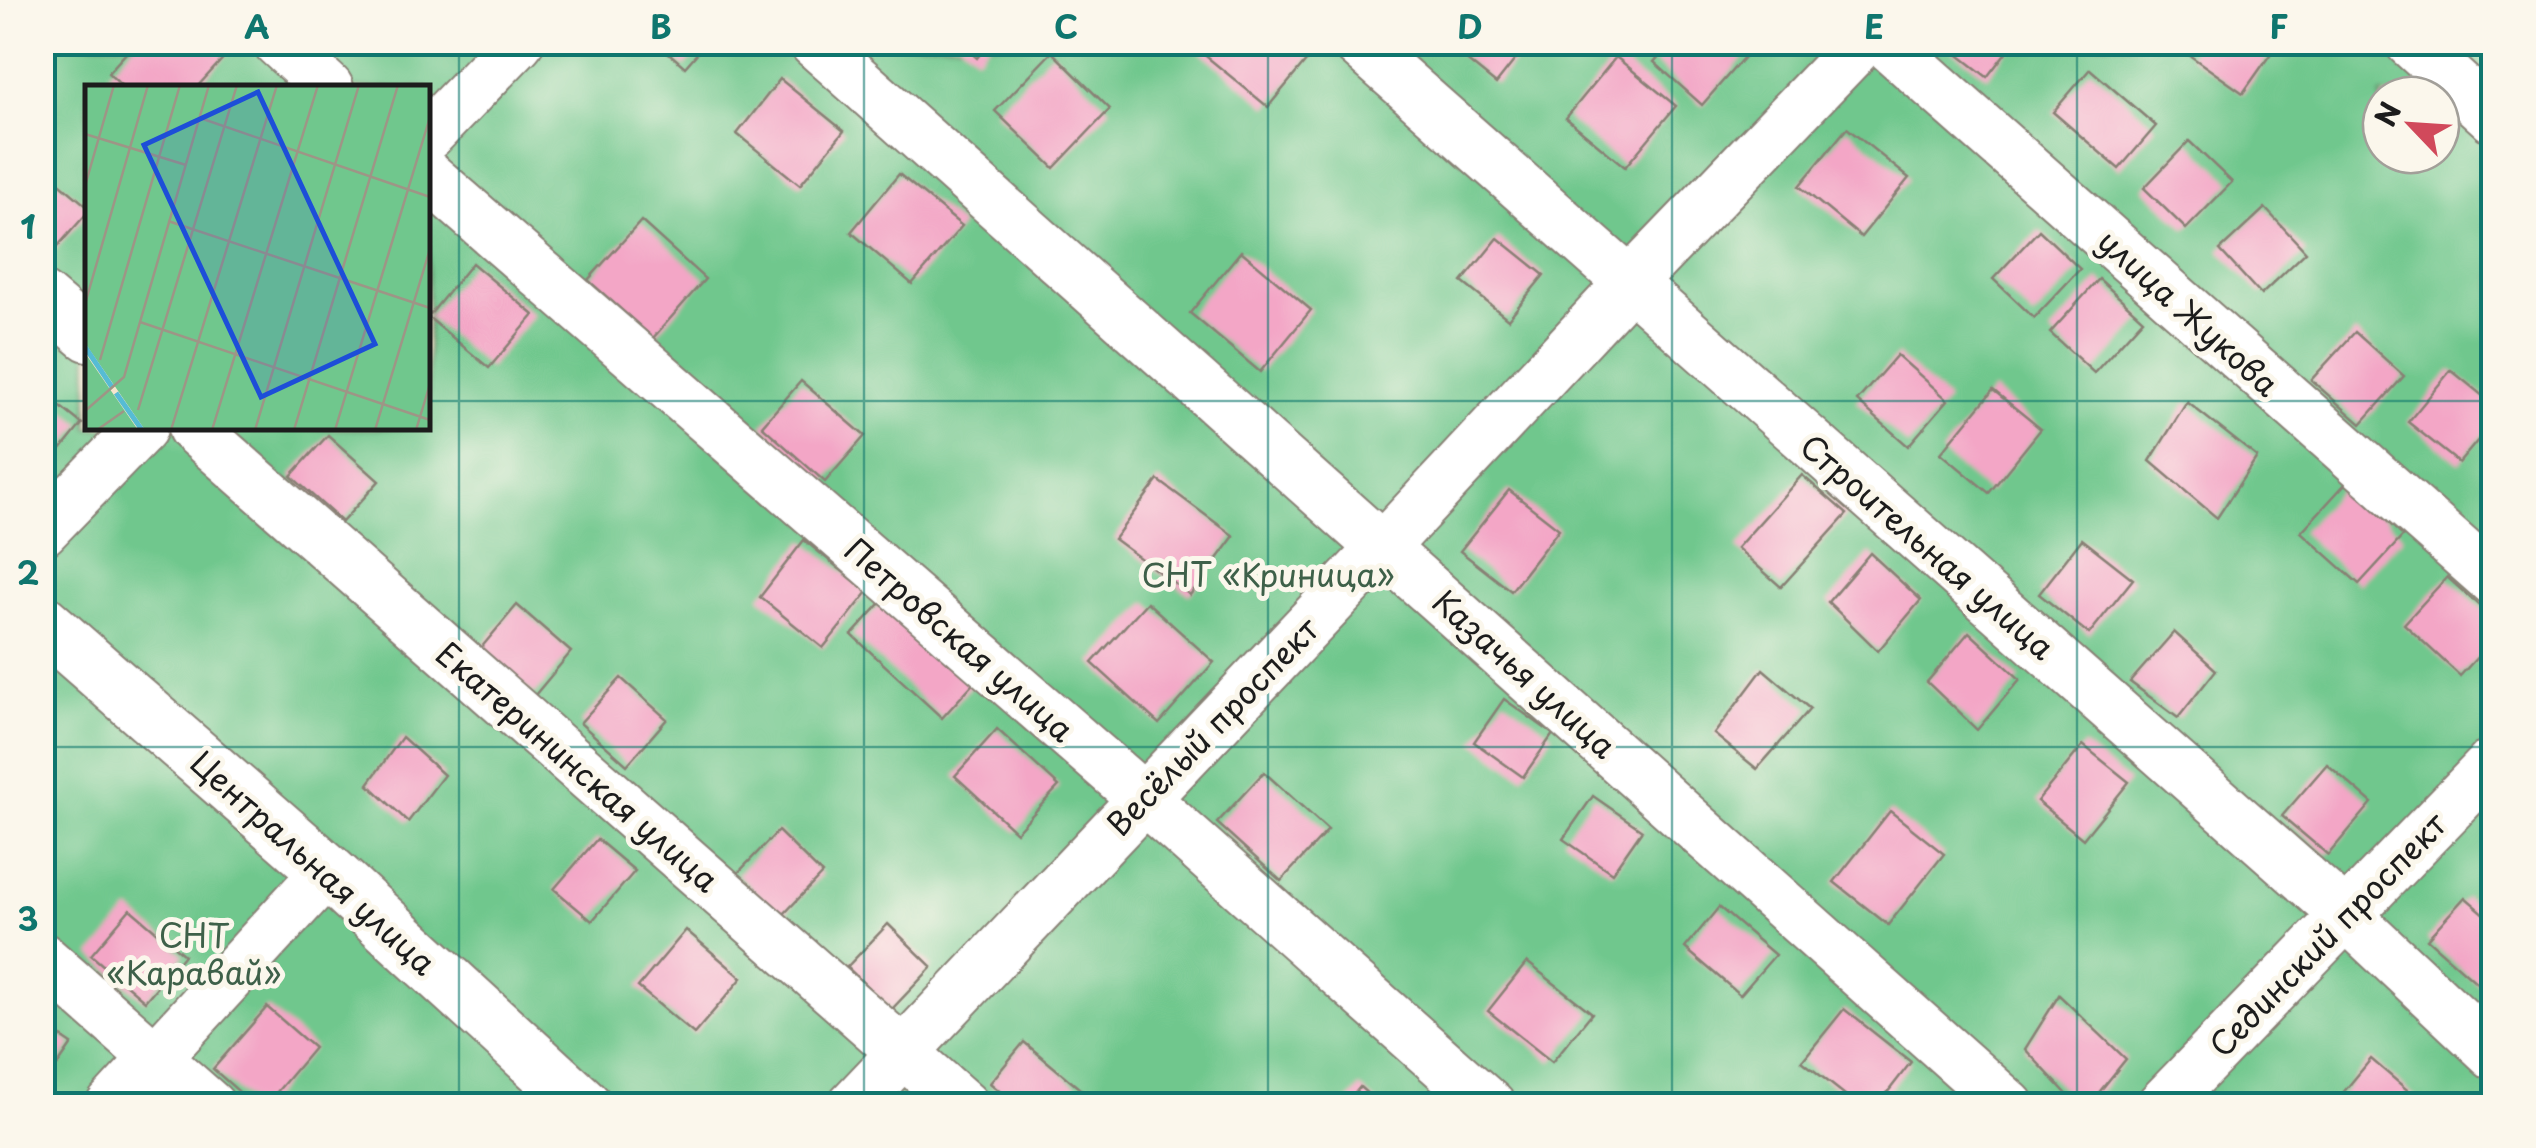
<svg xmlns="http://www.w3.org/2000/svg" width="2536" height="1148" viewBox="0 0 2536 1148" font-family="'Playpen Sans',sans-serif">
  <rect width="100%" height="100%" fill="#fbf7ec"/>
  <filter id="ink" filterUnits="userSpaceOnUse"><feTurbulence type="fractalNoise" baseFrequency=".01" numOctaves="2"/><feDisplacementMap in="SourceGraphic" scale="20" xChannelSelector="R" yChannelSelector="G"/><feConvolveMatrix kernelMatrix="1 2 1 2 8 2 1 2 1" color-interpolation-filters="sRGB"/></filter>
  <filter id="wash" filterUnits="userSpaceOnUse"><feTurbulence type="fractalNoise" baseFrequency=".0048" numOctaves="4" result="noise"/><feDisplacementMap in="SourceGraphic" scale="40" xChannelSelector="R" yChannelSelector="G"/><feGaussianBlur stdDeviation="2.25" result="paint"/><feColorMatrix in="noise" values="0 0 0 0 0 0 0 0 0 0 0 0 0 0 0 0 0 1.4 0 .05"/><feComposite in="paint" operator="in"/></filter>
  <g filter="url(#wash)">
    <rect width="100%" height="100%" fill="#f5e5cd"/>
    <!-- green -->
    <path fill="#70c78d" stroke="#467254" stroke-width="2.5" fill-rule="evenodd" d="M42,43H2493V1105H43ZM88,88H428V428H88ZM2381,95H2441V155H2381Z"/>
    <g id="blocks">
      <!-- building -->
      <g fill="#f3a6c6">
        <path d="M136,42H217L228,53L196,88H124L108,73Z"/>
        <path d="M656,42H707L685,67Z"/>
        <path d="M959,42H990L977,58Z"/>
        <path d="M1200,42H1298L1312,54L1268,107L1196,48Z"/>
        <path d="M1444,42H1529L1496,84Z"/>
        <path d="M1672,42H1728L1744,57L1702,105L1654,62Z"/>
        <path d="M1942,42H2014L1987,77Z"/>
        <path d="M2198,42H2279L2243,93L2189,55Z"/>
        <path d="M1052,52L1110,109L1054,168L995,111Z"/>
        <path d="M1616,57L1676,106L1625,167L1566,118Z"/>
        <path d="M2090,69L2156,126L2119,169L2053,112Z"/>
        <path d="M780,79L844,131L800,185L737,134Z"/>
        <path d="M1847,128L1909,178L1861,237L1799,186Z"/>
        <path d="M2189,141L2232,182L2186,229L2144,188Z"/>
        <path d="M42,168L88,207V212L49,256L42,250Z"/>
        <path d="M899,174L962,226L912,284L851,232Z"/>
        <path d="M2265,208L2306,252L2261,295L2220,250Z"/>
        <path d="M641,221L705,279L653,338L588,280Z"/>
        <path d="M2039,230L2080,269L2034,318L1993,279Z"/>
        <path d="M1498,238L1544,275L1508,319L1462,282Z"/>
        <path d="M1241,251L1311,310L1260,372L1190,313Z"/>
        <path d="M472,263L534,315L489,368L428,317Z"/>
        <path d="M2099,279L2143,319L2094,373L2050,333Z"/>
        <path d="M2355,332L2404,376L2361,424L2311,380Z"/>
        <path d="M1897,355L1948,400L1908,446L1857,401Z"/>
        <path d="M2451,370L2494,405V421L2459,463L2408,422Z"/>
        <path d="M801,381L865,436L825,482L762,426Z"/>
        <path d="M1993,390L2041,429L1989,493L1941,453Z"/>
        <path d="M42,392L82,424L42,473Z"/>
        <path d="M2187,402L2257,457L2217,518L2150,461Z"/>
        <path d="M328,435L379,481L342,522L291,476Z"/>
        <path d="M1802,475L1847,514L1781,587L1737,548Z"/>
        <path d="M1158,480L1234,536L1190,595L1114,539Z"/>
        <path d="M2346,483L2403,536L2359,584L2301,532Z"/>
        <path d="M1509,490L1559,529L1511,591L1460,551Z"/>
        <path d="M2082,539L2133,579L2089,634L2039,594Z"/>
        <path d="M804,540L868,592L823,648L760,597Z"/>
        <path d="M1870,553L1921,600L1878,651L1828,602Z"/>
        <path d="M2447,577L2494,619V639L2460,676L2404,624Z"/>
        <path d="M888,595L978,678L942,718L852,635Z"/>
        <path d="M1147,602L1214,662L1159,724L1092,663Z"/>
        <path d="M517,605L571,652L535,695L480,649Z"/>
        <path d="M1969,632L2020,679L1977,730L1927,682Z"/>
        <path d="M2174,632L2216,670L2178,718L2130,682Z"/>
        <path d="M1763,669L1810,709L1757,769L1714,734Z"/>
        <path d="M621,678L667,719L627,765L580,723Z"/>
        <path d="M1504,699L1553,734L1523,777L1474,742Z"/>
        <path d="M997,729L1059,786L1016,832L955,776Z"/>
        <path d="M402,737L444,775L408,822L368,784Z"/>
        <path d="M2083,745L2129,782L2083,839L2037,801Z"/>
        <path d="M2327,764L2372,803L2328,855L2282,816Z"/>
        <path d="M1264,772L1328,830L1281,881L1217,823Z"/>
        <path d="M1593,796L1642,830L1612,873L1563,839Z"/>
        <path d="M1890,811L1944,854L1888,925L1834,882Z"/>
        <path d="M778,831L822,874L781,917L737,874Z"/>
        <path d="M597,839L635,871L592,921L554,889Z"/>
        <path d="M2465,897L2494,922V966L2478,984L2427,939Z"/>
        <path d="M1719,907L1775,955L1740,995L1685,948Z"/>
        <path d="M130,909L184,955L145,1001L91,955Z"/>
        <path d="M888,924L932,967L891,1010L847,967Z"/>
        <path d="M686,930L742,978L694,1034L638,987Z"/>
        <path d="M1527,962L1592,1013L1552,1062L1488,1011Z"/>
        <path d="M2059,995L2126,1059L2088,1106H2078L2025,1049Z"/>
        <path d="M267,1007L314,1048L265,1106H255L213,1069Z"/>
        <path d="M1844,1009L1911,1062L1877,1106H1859L1802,1061Z"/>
        <path d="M42,1024L72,1044L42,1088Z"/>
        <path d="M1024,1042L1086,1094L1076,1106H1017L990,1083Z"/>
        <path d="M2371,1059L2426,1106H2332Z"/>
        <path d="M1360,1087L1381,1106H1344Z"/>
      </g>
    </g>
  </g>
  <g filter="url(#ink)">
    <use href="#blocks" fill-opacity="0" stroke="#888074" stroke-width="2.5"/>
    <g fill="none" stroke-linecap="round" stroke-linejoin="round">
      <defs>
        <g id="minor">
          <path d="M278,42L328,88"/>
          <path d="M814,42L2009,1106"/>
          <path d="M1357,42L2346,915L2494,1054"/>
          <path d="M1885,42L2494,581"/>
          <path d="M2410,42L2494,118"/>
          <path d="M428,135L518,42"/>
          <path d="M428,176L1143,798L1490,1106"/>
          <path d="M42,297L88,336"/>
          <path d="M193,428L964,1106"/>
          <path d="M42,531L142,428"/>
          <path d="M42,958L210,1106"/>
          <path d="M111,1106L327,871"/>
          <path d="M852,1106L1383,547L1630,283L1862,42"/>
          <path d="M2161,1106L2494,762"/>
        </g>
        <path id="tertiary" d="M42,622L327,871L584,1106"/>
      </defs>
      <!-- minor casing -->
      <use href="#minor" stroke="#888074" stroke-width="54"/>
      <!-- tertiary casing -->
      <use href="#tertiary" stroke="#888074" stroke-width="59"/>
      <!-- minor -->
      <use href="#minor" stroke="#fff" stroke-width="50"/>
      <!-- tertiary -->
      <use href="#tertiary" stroke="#fff" stroke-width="55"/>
    </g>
  </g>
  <!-- grid -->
  <path fill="none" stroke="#0f766e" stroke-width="2.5" stroke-opacity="0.55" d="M459,42V1106M864,42V1106M1268,42V1106M1672,42V1106M2077,42V1106M42,401H88M428,401H2494M42,747H2494"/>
  <g text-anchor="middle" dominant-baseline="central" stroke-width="10" stroke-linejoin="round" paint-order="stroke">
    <!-- street labels -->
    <g font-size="32" fill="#1c1c1c" stroke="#fbf7ec">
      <text transform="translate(2189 312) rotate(42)">улица Жукова</text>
      <text transform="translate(1928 546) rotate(41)">Строительная улица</text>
      <text transform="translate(960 639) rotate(41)">Петровская улица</text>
      <text transform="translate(1525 673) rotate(42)">Казачья улица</text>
      <text transform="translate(1212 726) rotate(-46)">Весёлый проспект</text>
      <text transform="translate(578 766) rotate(41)">Екатерининская улица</text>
      <text transform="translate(314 862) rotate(42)">Центральная улица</text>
      <text transform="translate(2327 934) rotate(-46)">Сединский проспект</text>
    </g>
    <!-- park labels -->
    <g font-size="32" fill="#3e6049" stroke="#fbf7ec">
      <text x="1268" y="574">СНТ «Криница»</text>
      <text x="194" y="935">СНТ<tspan x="194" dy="37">«Каравай»</tspan></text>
    </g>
  </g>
  <!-- overview -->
  <g transform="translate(85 85)">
    <rect width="345" height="345" fill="#f5e5cd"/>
    <path d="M0,0H345V345H60L0,258ZM0,268L53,345H0Z" fill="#70c78d"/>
    <path fill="none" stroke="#56bcd4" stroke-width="5" d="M0,262L27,302M31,308L57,345"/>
    <path fill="none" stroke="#9e9586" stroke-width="2.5" d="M115,33L345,112M0,49L101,80M0,101L29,0M83,136L345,223M0,219L63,0M55,237L345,335M15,275L95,0M53,325L152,0M0,326L39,292L124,0M12,345L39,326M86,345L192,0M127,345L233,0M170,345L274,0M209,345L313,0M250,345L345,32M290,345L345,164M331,345L345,299"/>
    <path fill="#1d4ed8" fill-opacity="0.15" stroke="#1d4ed8" stroke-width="5" d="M173,7L290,259L176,312L59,60Z"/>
    <rect width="345" height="345" fill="none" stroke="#1c1c1c" stroke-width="5"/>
  </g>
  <!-- margin -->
  <rect width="2536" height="1148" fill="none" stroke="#fbf7ec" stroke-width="110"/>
  <!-- north arrow -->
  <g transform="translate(2411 125) rotate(295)"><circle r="48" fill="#fbf7ec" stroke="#a29f99" stroke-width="2.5"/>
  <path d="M0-8L18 38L0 25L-18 38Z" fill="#d1495b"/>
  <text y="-15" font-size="28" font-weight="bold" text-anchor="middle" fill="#1c1c1c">N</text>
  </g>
  <rect x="55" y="55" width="2426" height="1038" fill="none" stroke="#0f766e" stroke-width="4"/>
  <g font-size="32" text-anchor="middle" font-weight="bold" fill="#0f766e">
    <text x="257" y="39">A</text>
    <text x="661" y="39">B</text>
    <text x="1066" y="39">C</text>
    <text x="1470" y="39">D</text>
    <text x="1874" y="39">E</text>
    <text x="2279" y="39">F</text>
    <text x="28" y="239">1</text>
    <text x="28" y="585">2</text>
    <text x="28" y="931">3</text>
  </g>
</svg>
